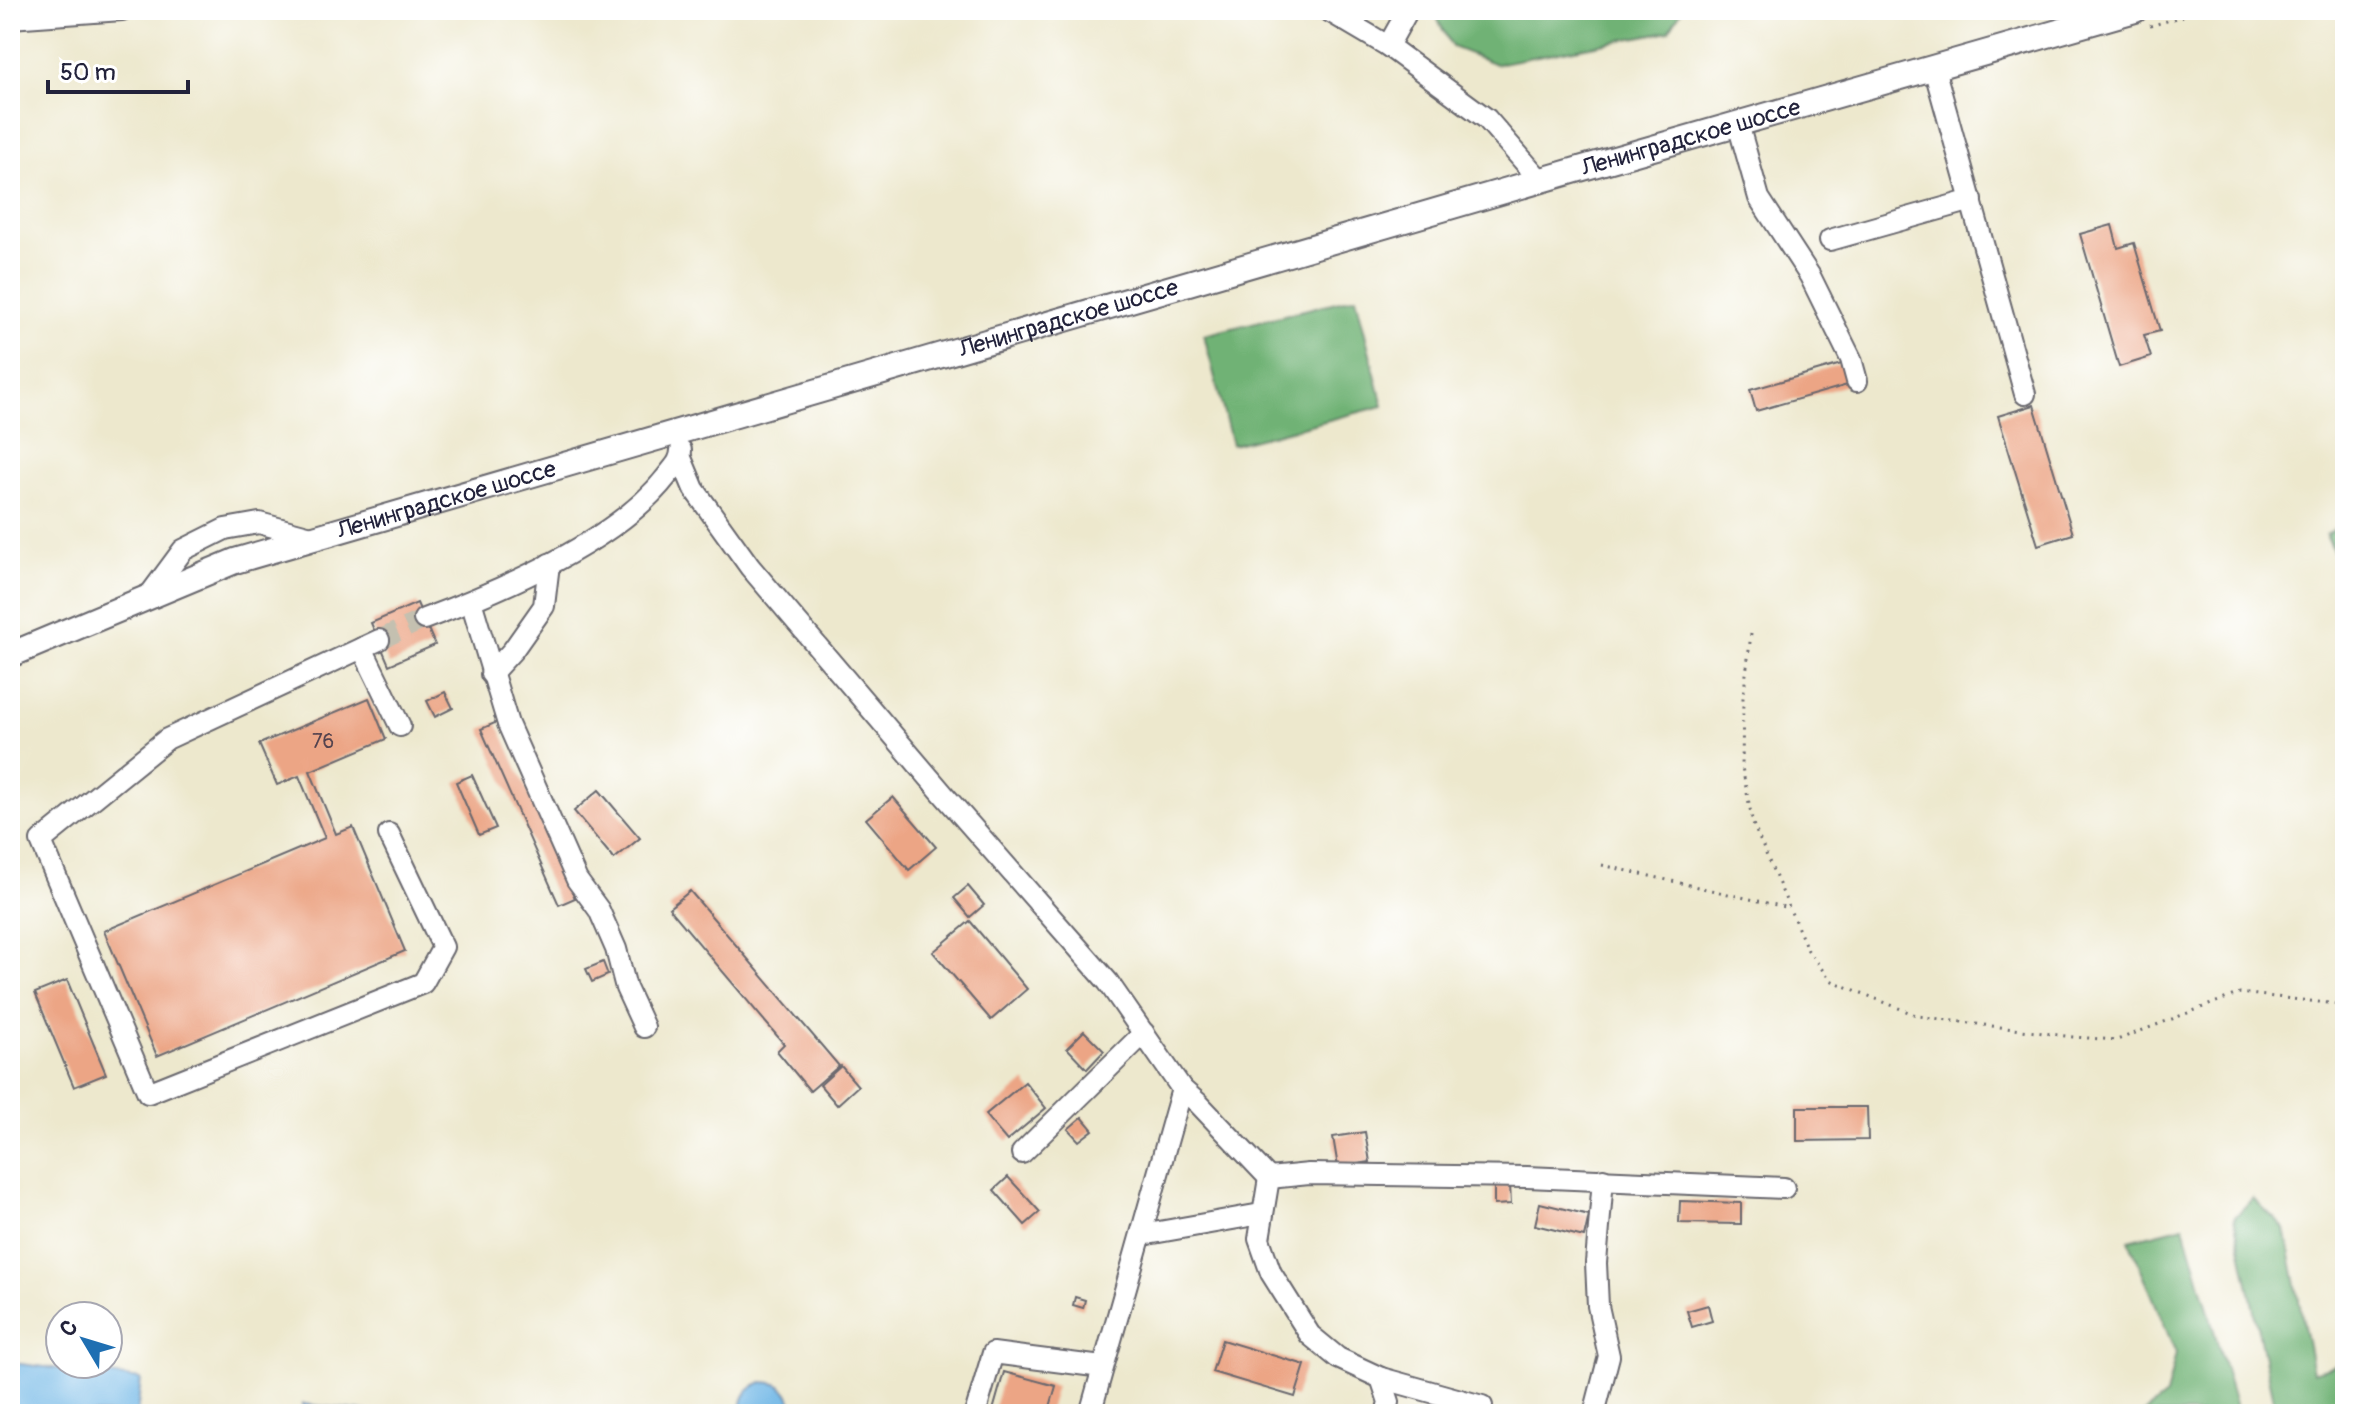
<svg xmlns="http://www.w3.org/2000/svg" width="2355" height="1424" viewBox="0 0 2355 1424" font-family="Pangolin,sans-serif">
  <rect width="100%" height="100%" fill="#fff"/>
  <filter id="ink" filterUnits="userSpaceOnUse"><feTurbulence type="fractalNoise" baseFrequency=".0125" numOctaves="2"/><feDisplacementMap in="SourceGraphic" scale="16" xChannelSelector="R" yChannelSelector="G"/><feConvolveMatrix kernelMatrix="1 2 1 2 8 2 1 2 1" color-interpolation-filters="sRGB"/></filter>
  <filter id="wash" filterUnits="userSpaceOnUse"><feTurbulence type="fractalNoise" baseFrequency=".006" numOctaves="4" result="noise"/><feDisplacementMap in="SourceGraphic" scale="32" xChannelSelector="R" yChannelSelector="G"/><feGaussianBlur stdDeviation="1.8" result="paint"/><feColorMatrix in="noise" values="0 0 0 0 0 0 0 0 0 0 0 0 0 0 0 0 0 1.4 0 .05"/><feComposite in="paint" operator="in"/></filter>
  <g filter="url(#wash)">
    <rect width="100%" height="100%" fill="#ede8cd"/>
    <!-- forest -->
    <g fill="#6fb274" stroke="#486a58" stroke-width="2">
      <path d="M1444,10H1682L1669,31L1496,64L1452,47L1438,20Z"/>
      <path d="M1356,297L1383,406L1232,445L1204,335Z"/>
      <path d="M2345,521V577L2326,535Z"/>
      <path d="M2253,1198L2285,1229L2313,1372L2343,1363L2345,1367V1400L2319,1414H2276L2234,1218Z"/>
      <path d="M2184,1226L2238,1414H2142L2166,1396L2176,1353L2129,1240Z"/>
    </g>
    <!-- water -->
    <g fill="#6db5e5" stroke="#486c90" stroke-width="2">
      <path d="M13,1363L141,1379L137,1414H10Z"/>
      <path d="M762,1382C783,1382 794,1393 792,1414H742C740,1397 747,1388 762,1382Z"/>
      <path d="M303,1404L387,1414H302Z"/>
    </g>
    <g id="blocks">
      <!-- building -->
      <g fill="#eca585">
        <path d="M2112,225L2118,248L2134,243L2160,331L2144,335L2151,357L2119,367L2080,234Z"/>
        <path d="M1845,363L1851,384L1756,411L1750,390Z"/>
        <path d="M2034,405L2073,534L2038,545L1998,416Z"/>
        <path d="M417,603L435,645L389,665L371,623Z"/>
        <path d="M445,692L453,708L435,717L427,701Z"/>
        <path d="M369,698L386,739L310,771L336,834L353,827L405,951L157,1056L104,931L325,838L299,776L277,785L259,744Z"/>
        <path d="M497,722L575,898L559,905L481,729Z"/>
        <path d="M472,775L496,828L479,835L456,782Z"/>
        <path d="M599,790L640,838L614,859L574,811Z"/>
        <path d="M893,797L936,847L909,870L866,819Z"/>
        <path d="M968,886L984,905L970,917L954,898Z"/>
        <path d="M690,891L839,1066L810,1091L777,1051L784,1044L669,908Z"/>
        <path d="M970,921L1027,989L991,1020L933,952Z"/>
        <path d="M603,962L608,975L592,982L586,969Z"/>
        <path d="M67,980L106,1074L74,1087L35,993Z"/>
        <path d="M1084,1031L1104,1051L1087,1069L1067,1048Z"/>
        <path d="M841,1066L858,1086L837,1105L820,1085Z"/>
        <path d="M1025,1082L1046,1108L1007,1141L985,1115Z"/>
        <path d="M1797,1107H1867L1868,1140L1797,1141Z"/>
        <path d="M1082,1117L1093,1130L1079,1141L1068,1129Z"/>
        <path d="M1365,1132L1370,1162L1338,1167L1333,1137Z"/>
        <path d="M1008,1177L1040,1212L1025,1225L994,1190Z"/>
        <path d="M1510,1185L1511,1204L1494,1205V1186Z"/>
        <path d="M1680,1201L1741,1203V1224L1679,1223Z"/>
        <path d="M1540,1203L1589,1215L1584,1237L1535,1225Z"/>
        <path d="M1075,1297L1085,1300L1083,1308L1073,1305Z"/>
        <path d="M1708,1305L1712,1321L1692,1327L1687,1311Z"/>
        <path d="M1222,1340L1305,1365L1295,1397L1212,1372Z"/>
        <path d="M1004,1372L1056,1386L1048,1414H992Z"/>
      </g>
    </g>
  </g>
  <g filter="url(#ink)">
    <use href="#blocks" fill-opacity="0" stroke="#69676e" stroke-width="2"/>
    <g fill="none" stroke-linecap="round" stroke-linejoin="round">
      <!-- minor-tunnel -->
      <path stroke="#c4c0b0" stroke-width="20" stroke-dasharray="20 10" stroke-linecap="butt" d="M379,640L424,619"/>
      <defs>
        <g id="minor">
          <path d="M1327,10L1388,46L1487,119L1540,180"/>
          <path d="M10,18L122,10"/>
          <path d="M1388,46L1408,10"/>
          <path d="M1934,68L2025,394"/>
          <path d="M1738,124L1759,198L1810,276L1851,359L1857,381"/>
          <path d="M1830,240L1972,200"/>
          <path d="M681,458L694,489L750,567L944,795L1108,982L1182,1089L1198,1103L1269,1178L1309,1174L1527,1177L1784,1188"/>
          <path d="M149,596L183,550L225,529L259,523L315,538"/>
          <path d="M471,601L508,724L577,880L599,910L616,949L626,988L644,1027"/>
          <path d="M424,619C501,590 616,542 667,476C674,467 681,461 681,450"/>
          <path d="M379,640L167,739L41,841L148,1093L423,983L443,947L389,834"/>
          <path d="M362,648L400,726"/>
          <path d="M491,674L513,650L544,606L549,564"/>
          <path d="M1022,1153L1144,1033"/>
          <path d="M1269,1178L1259,1239L1271,1273L1310,1335L1338,1358L1381,1378L1389,1402L1386,1414"/>
          <path d="M1142,1235L1261,1214"/>
          <path d="M1381,1378L1482,1406"/>
          <path d="M975,1414L993,1353L1102,1367"/>
          <path d="M1090,1414L1182,1089"/>
          <path d="M1594,1414L1609,1356L1598,1306L1596,1263L1603,1179"/>
        </g>
        <g id="major">
          <path id="s1" d="M10,655L235,561L1583,168L2135,10"/>
        </g>
      </defs>
      <!-- minor casing -->
      <use href="#minor" stroke="#69676e" stroke-width="24"/>
      <!-- major casing -->
      <use href="#major" stroke="#69676e" stroke-width="28"/>
      <!-- path -->
      <g stroke="#69676e" stroke-width="3" stroke-dasharray="2 6" stroke-linecap="butt">
        <path d="M2150,26L2204,10"/>
        <path d="M1751,634L1743,698L1742,767L1753,824L1807,949L1830,980L1918,1016L2073,1037L2117,1040L2240,993L2345,1005"/>
        <path d="M1602,865L1789,908"/>
      </g>
      <!-- minor -->
      <use href="#minor" stroke="#fff" stroke-width="20"/>
      <!-- major -->
      <use href="#major" stroke="#fff" stroke-width="24"/>
    </g>
  </g>
  <g text-anchor="middle" dominant-baseline="central" stroke-width="6" stroke-linejoin="round" paint-order="stroke">
    <!-- number labels -->
    <g font-size="20" fill="#54434e">
      <text x="323" y="741">76</text>
    </g>
    <!-- street labels -->
    <g font-size="24" fill="#22223b" stroke="#fff">
      <text stroke="none"><textPath href="#s1" startOffset="1760">Ленинградское шоссе</textPath></text>
      <text stroke="none"><textPath href="#s1" startOffset="1112">Ленинградское шоссе</textPath></text>
      <text stroke="none"><textPath href="#s1" startOffset="464">Ленинградское шоссе</textPath></text>
    </g>
  </g>
  <!-- margin -->
  <rect width="2355" height="1424" fill="none" stroke="#fff" stroke-width="40"/>
  <!-- north arrow -->
  <g transform="translate(84 1340) rotate(308)"><circle r="38" fill="#ffffff" stroke="#a7a7b1" stroke-width="2"/>
  <path d="M0-6L14 30L0 20L-14 30Z" fill="#1f6fb2"/>
  <text y="-12" font-size="22" font-weight="bold" text-anchor="middle" fill="#22223b">С</text>
  </g>
  <!-- scale -->
  <path d="M48 80v12h140v-12" fill="none" stroke="#22223b" stroke-width="4"/>
  <text x="60" y="80" font-size="24" fill="#22223b" stroke="#ffffff" stroke-width="6" paint-order="stroke">50 m</text>
</svg>
